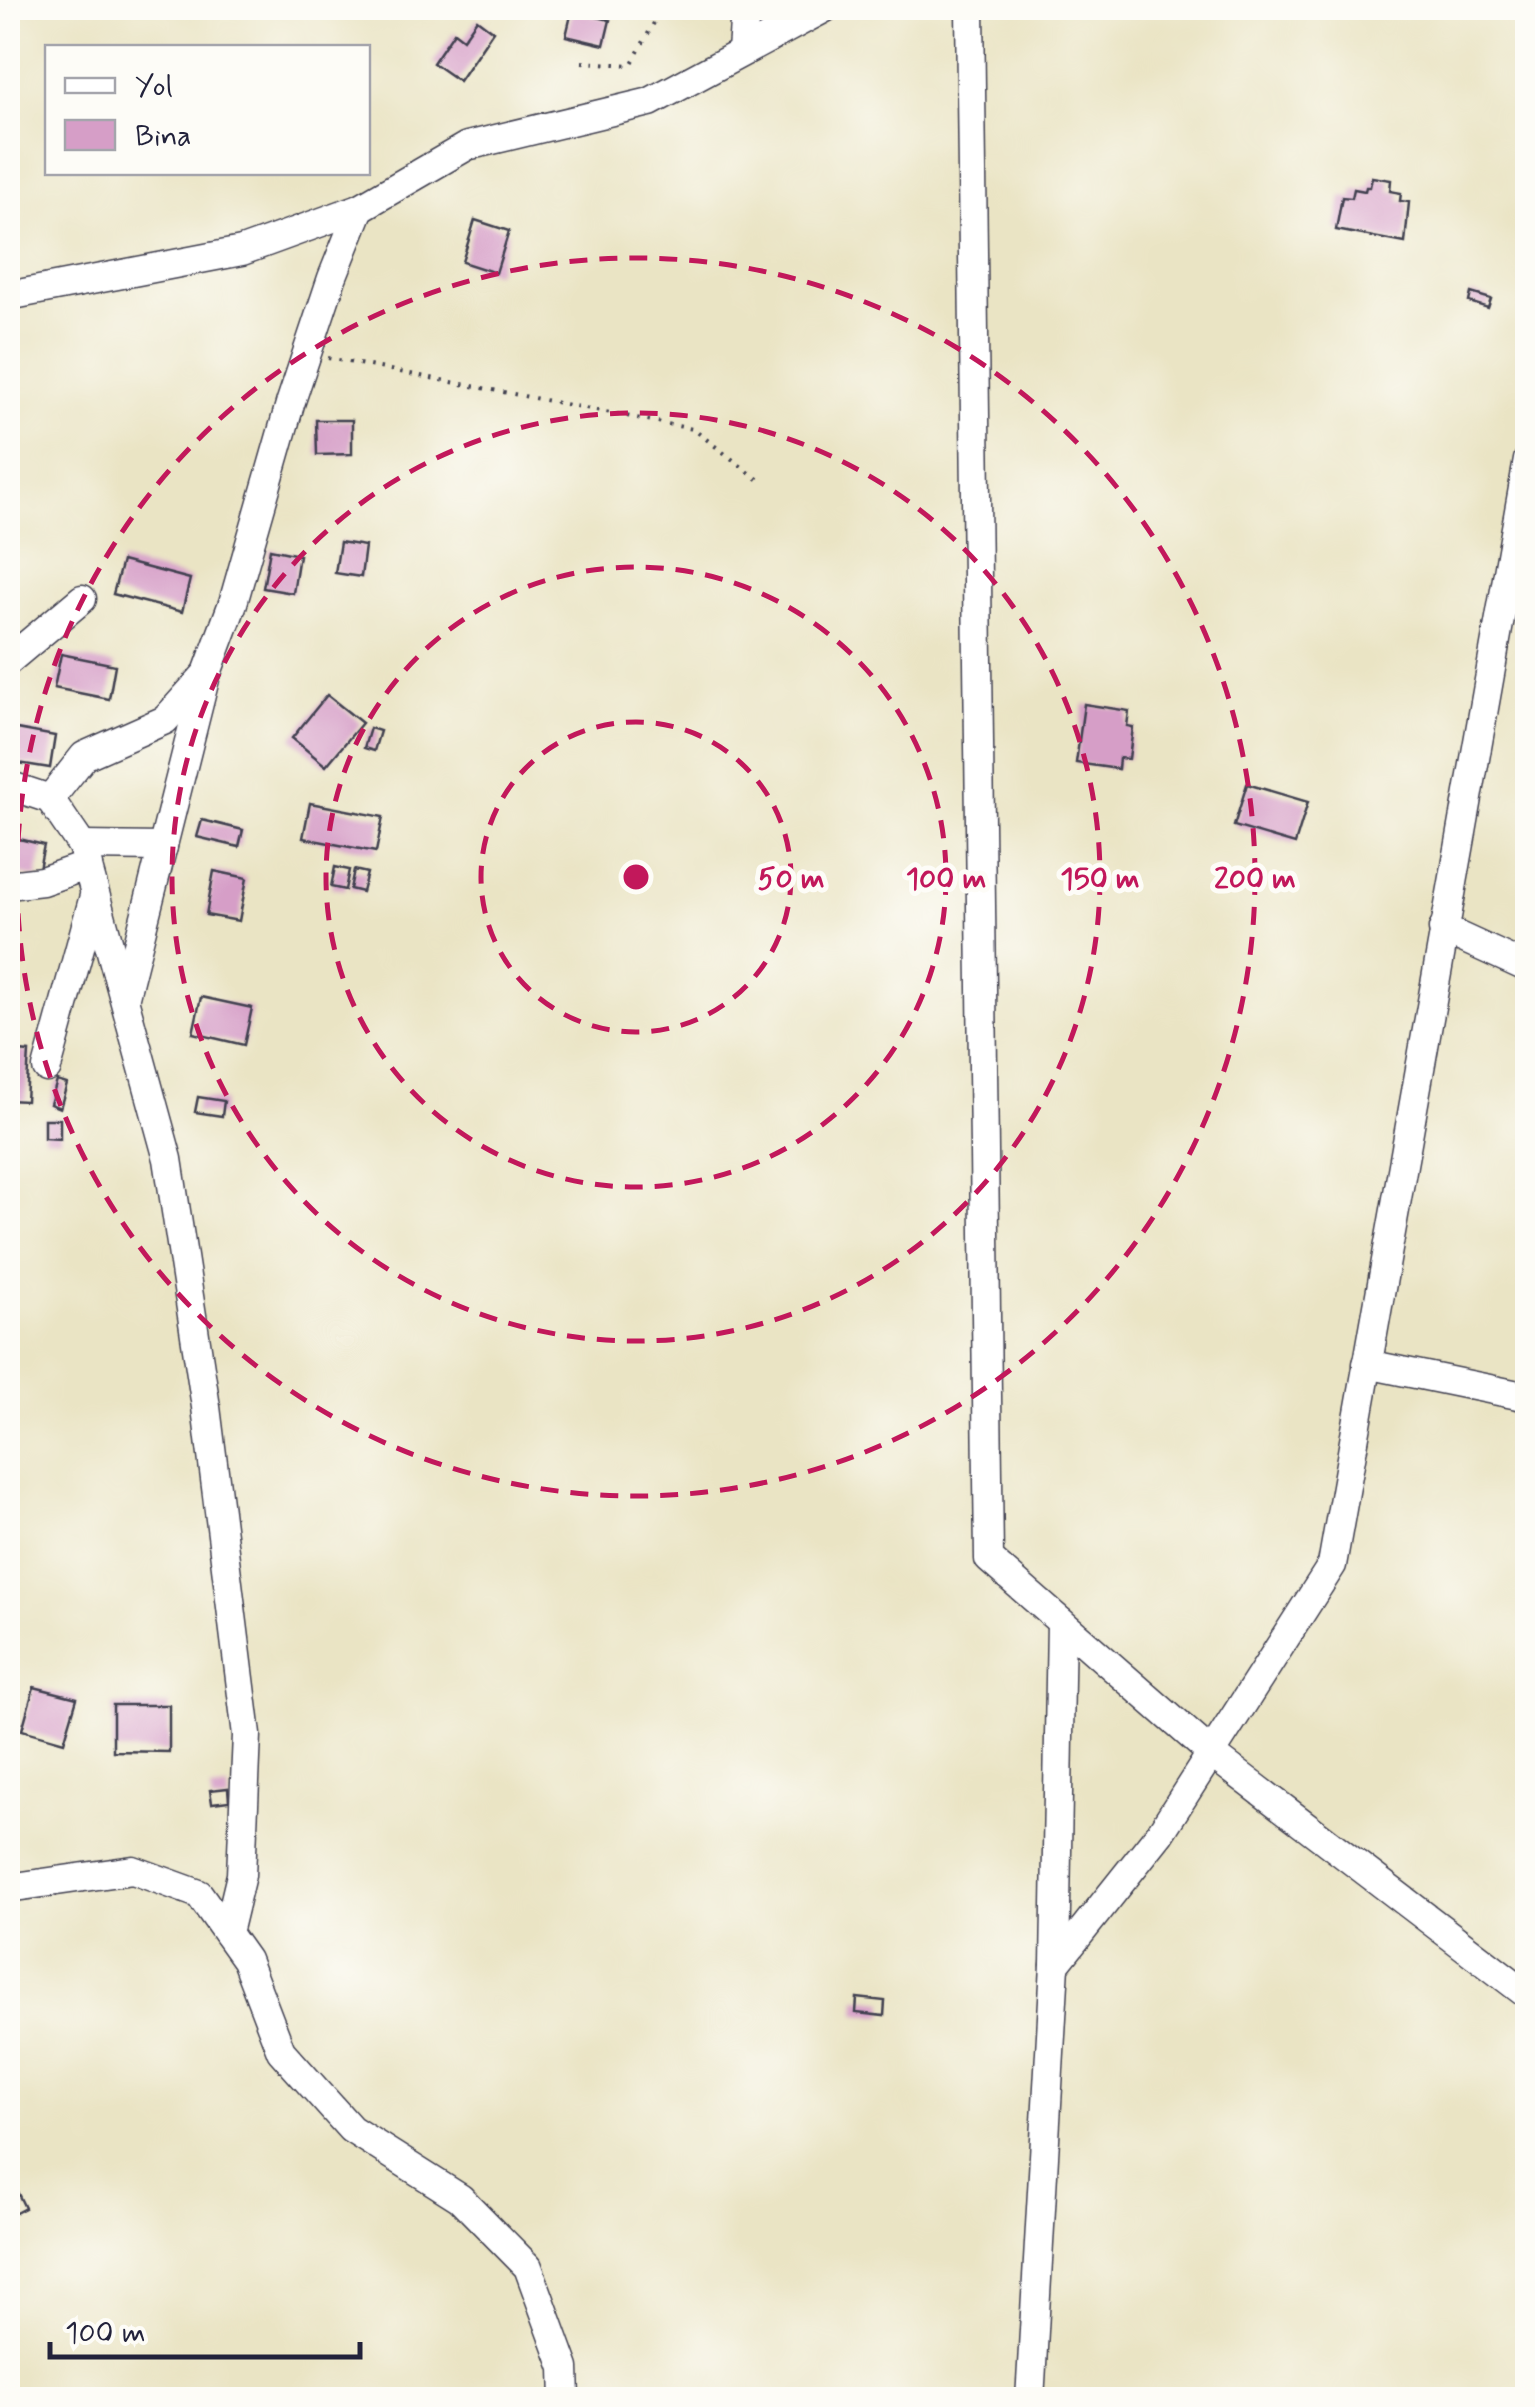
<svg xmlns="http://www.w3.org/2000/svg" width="1535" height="2407" viewBox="0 0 1535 2407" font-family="Mynerve,sans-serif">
  <rect width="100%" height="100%" fill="#fdfcf7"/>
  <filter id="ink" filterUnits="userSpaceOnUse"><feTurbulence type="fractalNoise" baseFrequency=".01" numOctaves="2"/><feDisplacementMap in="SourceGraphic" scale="20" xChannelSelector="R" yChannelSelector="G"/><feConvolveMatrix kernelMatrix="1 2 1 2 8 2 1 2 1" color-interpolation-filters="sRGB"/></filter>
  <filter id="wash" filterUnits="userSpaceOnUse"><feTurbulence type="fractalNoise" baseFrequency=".0048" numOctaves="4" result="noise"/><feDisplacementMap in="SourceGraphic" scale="40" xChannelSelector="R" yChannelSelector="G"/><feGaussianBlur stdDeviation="2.25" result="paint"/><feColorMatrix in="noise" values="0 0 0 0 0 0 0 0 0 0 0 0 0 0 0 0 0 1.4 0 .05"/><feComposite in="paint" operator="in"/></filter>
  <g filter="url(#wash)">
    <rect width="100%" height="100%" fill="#eae4c4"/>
    <g id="blocks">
      <!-- building -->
      <g fill="#d69ec7">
        <path d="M572,11L610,20L604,45L566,36Z"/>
        <path d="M477,19L493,31L459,81L433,63L454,32L463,39Z"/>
        <path d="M1372,177L1391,180L1390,191L1401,193L1400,201L1409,202L1405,243L1336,230L1342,197L1352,198L1354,189L1365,191L1366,187H1370Z"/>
        <path d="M475,220L509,231L496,273L462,262Z"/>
        <path d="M1471,293L1491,299L1488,308L1469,302Z"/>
        <path d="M316,420H352V454L317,455Z"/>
        <path d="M340,542L365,546L361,577L335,573Z"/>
        <path d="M270,549L299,555L293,593L263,588Z"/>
        <path d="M122,561L190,579L182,612L113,594Z"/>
        <path d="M61,654L115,665L109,699L54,688Z"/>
        <path d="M327,695L362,723L326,766L292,738Z"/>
        <path d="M1084,704L1129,711L1127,726L1133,727L1129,759L1119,758L1118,769L1076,763Z"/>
        <path d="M370,728L380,731L374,751L364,748Z"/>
        <path d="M17,729L55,736L50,768L12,762Z"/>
        <path d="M1247,784L1308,802L1295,844L1234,826Z"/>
        <path d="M310,803L383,817L376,852L303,838Z"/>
        <path d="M202,820L243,830L239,847L197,837Z"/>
        <path d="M15,838L44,845L37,878L8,871V854L11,855Z"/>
        <path d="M335,867L349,870L345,890L331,887Z"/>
        <path d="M354,870L367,873L362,892L350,889Z"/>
        <path d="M214,871L247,878L239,921L206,915Z"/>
        <path d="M201,997L252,1008L244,1045L193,1033Z"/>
        <path d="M8,1050L29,1052L26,1101L8,1100Z"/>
        <path d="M57,1081L67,1084L60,1108L50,1104Z"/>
        <path d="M198,1097L224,1101L222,1116L195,1112Z"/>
        <path d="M44,1119H60V1139L44,1138Z"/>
        <path d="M34,1687L77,1698L64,1742L22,1730Z"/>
        <path d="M113,1705H169V1752L113,1751Z"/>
        <path d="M228,1788L229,1801L212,1803L210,1790Z"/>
        <path d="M857,1998L885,2001L884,2016L856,2013Z"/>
        <path d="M8,2173L25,2208L8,2217Z"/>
      </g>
    </g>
  </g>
  <g filter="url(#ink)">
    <use href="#blocks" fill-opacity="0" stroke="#403f50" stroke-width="2.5"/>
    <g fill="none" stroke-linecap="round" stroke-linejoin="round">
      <defs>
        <g id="minor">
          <path d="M970,8L989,1559L1212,1754L1528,1995"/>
          <path d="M742,51L745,8"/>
          <path d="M8,296L242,251L360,208L467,146L650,102L825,8"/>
          <path d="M8,661L82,599"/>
          <path d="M8,785L50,799L82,846L168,1159L206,1407L247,1735L241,1875L227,1933"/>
          <path d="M50,799L84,756L165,720L207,673L233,603L290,404L332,278L360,208"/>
          <path d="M82,846L163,847"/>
          <path d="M8,885L42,881L88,865"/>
          <path d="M1443,929L1528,968"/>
          <path d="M125,996L205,679"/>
          <path d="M47,1068L94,896"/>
          <path d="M1367,1364L1528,1397"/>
          <path d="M8,1888L133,1870L199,1894L246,1960L281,2051L351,2129L460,2198L528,2267L565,2368L566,2400"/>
          <path d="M1055,1965L1160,1833L1332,1565L1528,460"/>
          <path d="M1030,2400L1055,1965L1061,1622"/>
        </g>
      </defs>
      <!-- minor casing -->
      <use href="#minor" stroke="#403f50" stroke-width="31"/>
      <!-- path -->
      <g stroke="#403f50" stroke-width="4" stroke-dasharray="2.5 8" stroke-linecap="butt">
        <path d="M582,62L631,65L662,8"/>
        <path d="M328,358L693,429L763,483"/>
      </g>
      <!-- minor -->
      <use href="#minor" stroke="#fff" stroke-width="28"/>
    </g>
  </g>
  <!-- distance rings -->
  <g fill="none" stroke="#c2185b" stroke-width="5" stroke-dasharray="18 12">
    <circle cx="636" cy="877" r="155"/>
    <circle cx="636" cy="877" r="310"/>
    <circle cx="636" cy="877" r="464"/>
    <circle cx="636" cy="877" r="619"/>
  </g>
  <circle cx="636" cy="877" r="15" fill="#c2185b" stroke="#fdfcf7" stroke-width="5"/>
  <g font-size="30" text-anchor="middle" font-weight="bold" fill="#c2185b" stroke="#fdfcf7" stroke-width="10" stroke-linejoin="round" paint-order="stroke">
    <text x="791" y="888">50 m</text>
    <text x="946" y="888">100 m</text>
    <text x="1100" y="888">150 m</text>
    <text x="1255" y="888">200 m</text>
  </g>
  <!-- margin -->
  <rect width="1535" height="2407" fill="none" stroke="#fdfcf7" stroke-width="40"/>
  <!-- legend -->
  <rect x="45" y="45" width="325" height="130" fill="#fdfcf7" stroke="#a5a5ac" stroke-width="2.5"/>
  <rect x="65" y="78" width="50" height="15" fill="#ffffff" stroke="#a5a5ac" stroke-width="2.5"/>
  <text x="135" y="95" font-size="30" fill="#22223b">Yol</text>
  <rect x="65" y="120" width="50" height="30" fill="#d69ec7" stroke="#a5a5ac" stroke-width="2.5"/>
  <text x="135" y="145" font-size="30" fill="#22223b">Bina</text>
  <!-- scale -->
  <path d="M50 2342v15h310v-15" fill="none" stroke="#22223b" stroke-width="5"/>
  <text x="65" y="2342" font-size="30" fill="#22223b" stroke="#fdfcf7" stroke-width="8" paint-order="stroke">100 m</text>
</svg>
